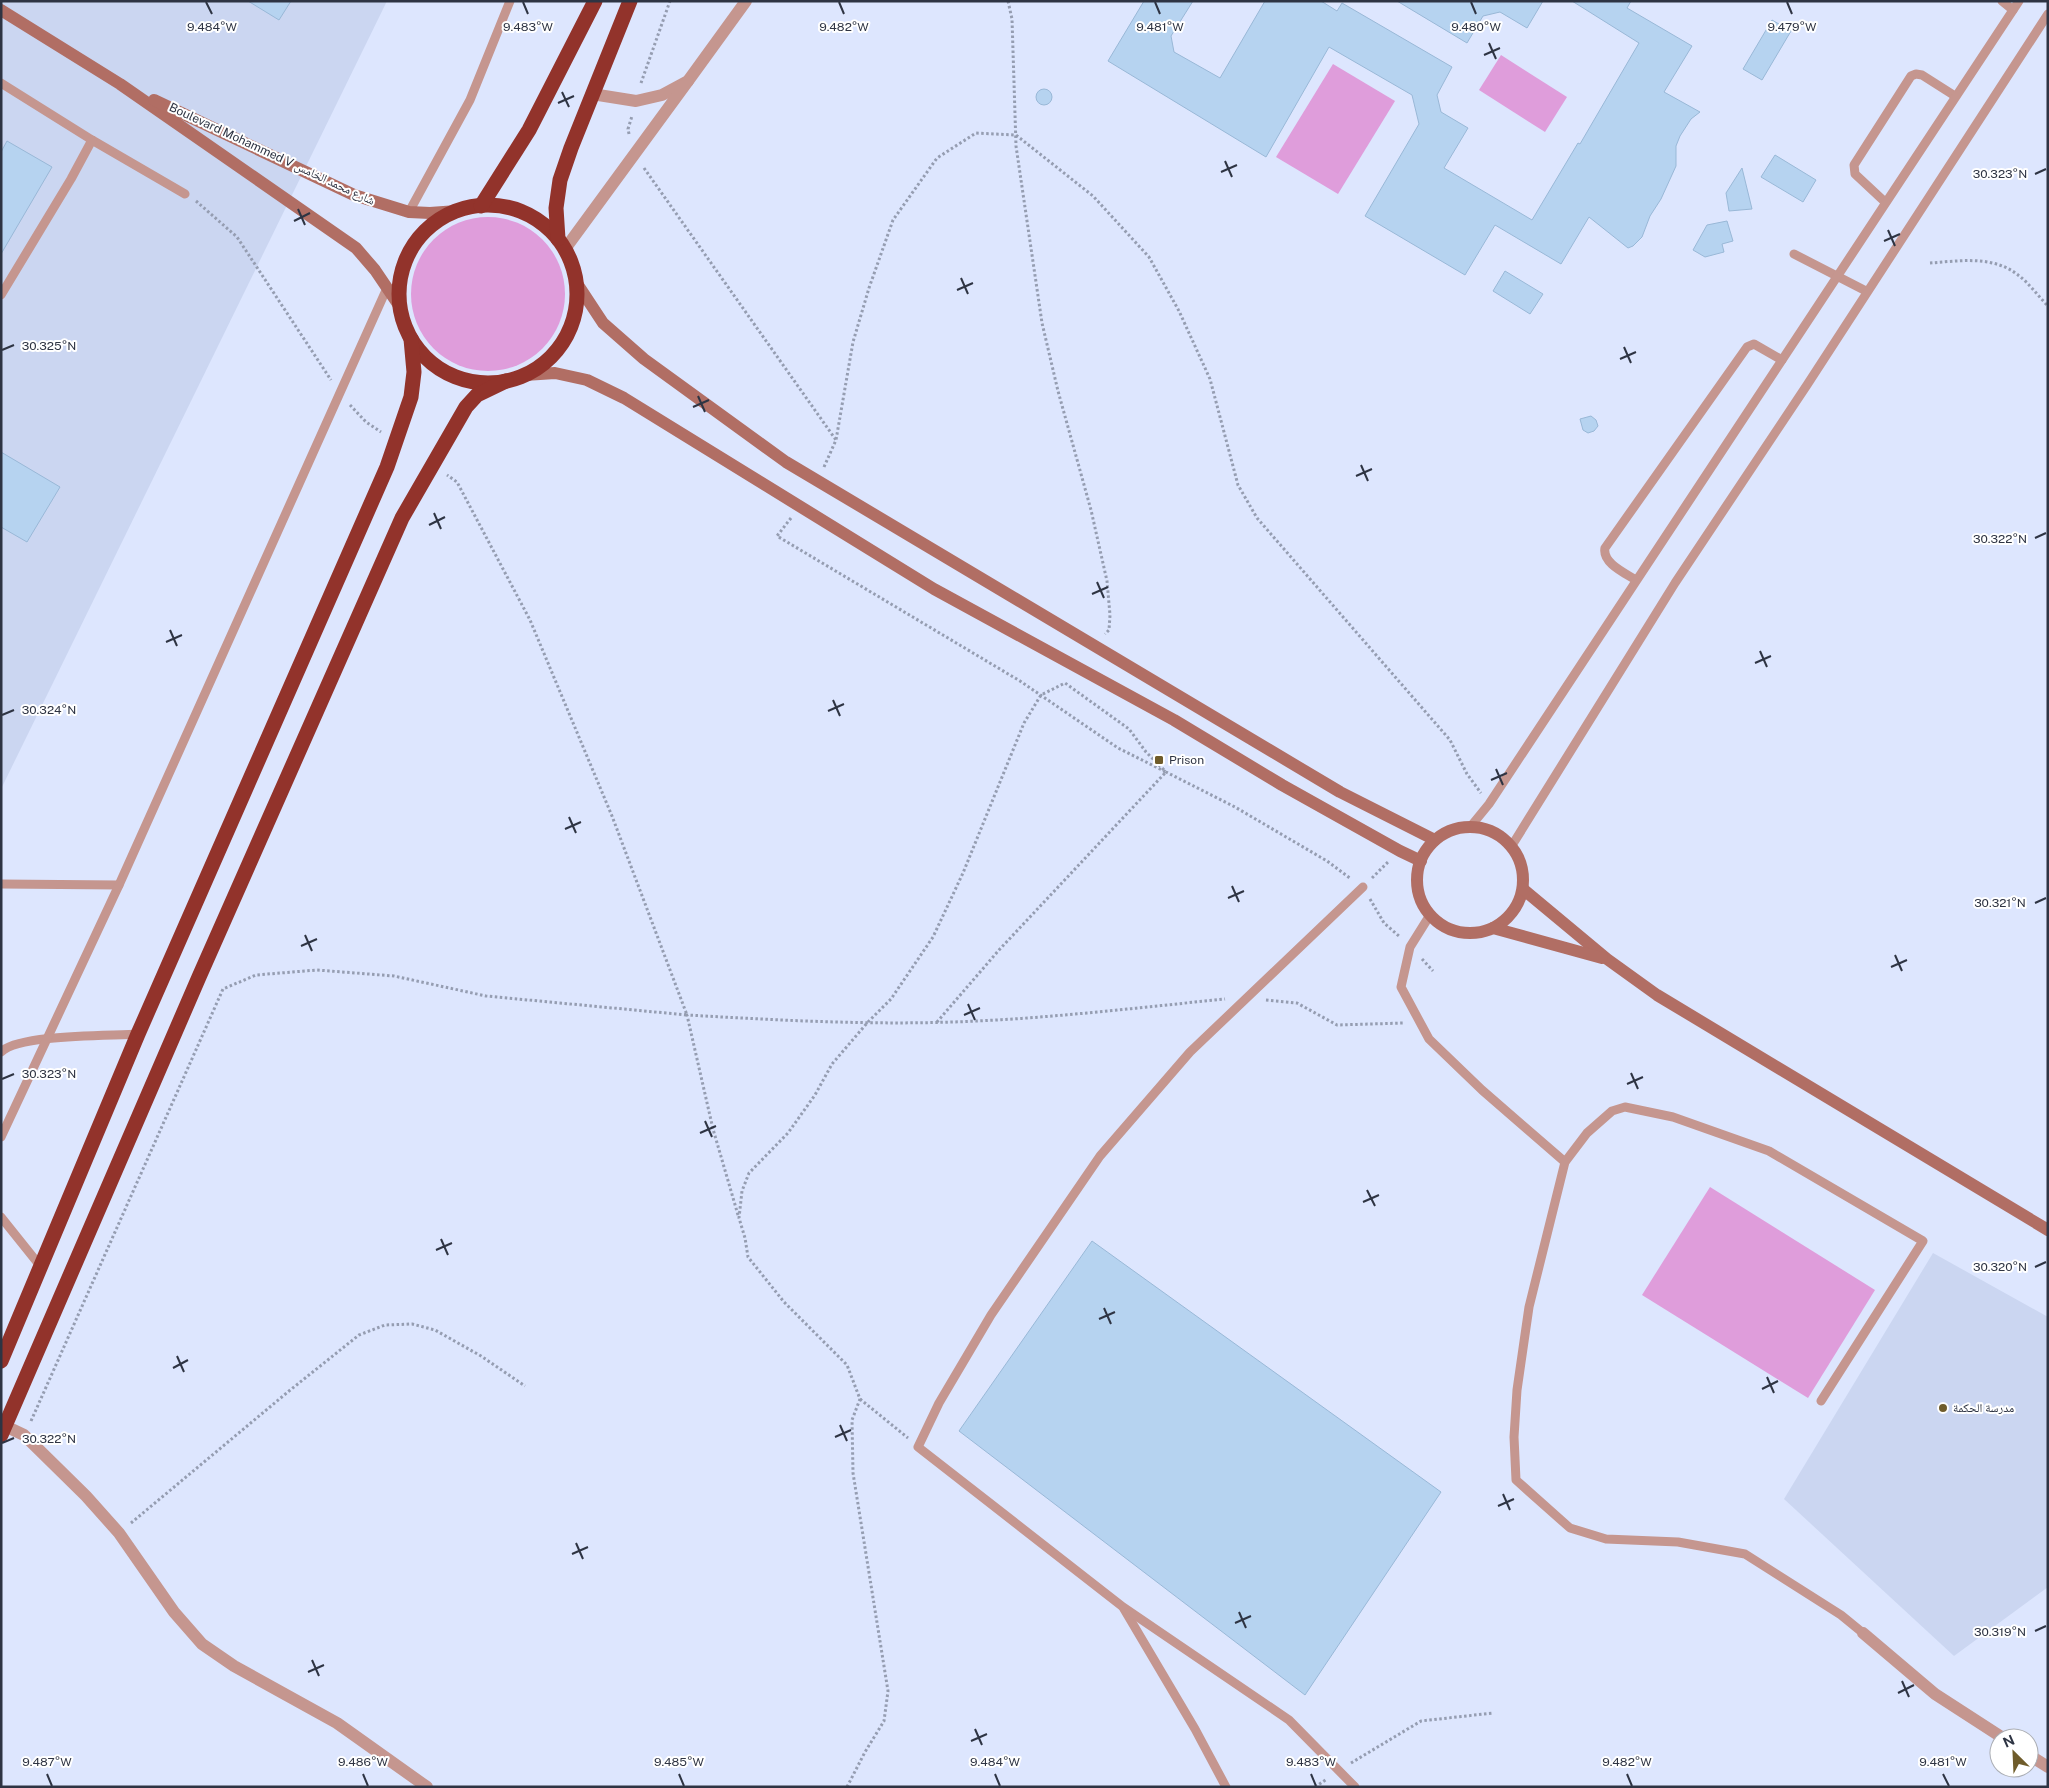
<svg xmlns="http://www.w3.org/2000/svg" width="2049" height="1788" viewBox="0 0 2049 1788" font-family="'Public Sans','Noto Naskh Arabic',sans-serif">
  <rect width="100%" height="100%" fill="#dde6fe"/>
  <!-- built -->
  <g fill="#cbd6f1">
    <path d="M1,1H387L1,789Z"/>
    <path d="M1933,1253L2048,1317V1587L1954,1656L1784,1499Z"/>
  </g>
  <!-- green -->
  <g fill="#df9ddb">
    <path d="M1501,55L1567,97L1545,132L1479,90Z"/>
    <path d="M1333,64L1395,101L1338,194L1276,157Z"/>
    <circle cx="488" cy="294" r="77"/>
    <path d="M1710,1187L1875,1290L1808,1398L1642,1295Z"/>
  </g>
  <!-- building -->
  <g fill="#b6d3f0" stroke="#99b8d7">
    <path d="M248,1H291L279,20Z"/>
    <path d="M1144,1H1193L1171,36L1174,52L1220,78L1265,1H1321L1337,11L1342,3L1452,67L1437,95L1441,112L1468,128L1444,168L1532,220L1578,143L1580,144L1639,43L1572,1H1631L1627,8L1692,46L1664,92L1700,112L1691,119L1680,136L1676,146V166L1661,199L1650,216L1642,237L1633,246L1628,248L1589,217L1561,264L1495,225L1465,275L1365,216L1419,124L1412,95L1329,47L1266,157L1108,61Z"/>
    <path d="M1397,1H1543L1527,28L1500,12L1483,16L1467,43Z"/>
    <path d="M1772,20L1791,31L1762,80L1743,69Z"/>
    <circle cx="1044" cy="97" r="8"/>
    <path d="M7,141L52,167L1,254V152Z"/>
    <path d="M1775,155L1816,180L1803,202L1761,177Z"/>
    <path d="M1742,168L1752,209L1729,211L1726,193Z"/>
    <path d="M1727,221L1733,241L1722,244L1724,252L1705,257L1693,250L1707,225Z"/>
    <path d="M1505,271L1543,294L1530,314L1493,291Z"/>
    <path d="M1591,416L1596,420L1598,426L1594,431L1588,433L1583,430L1580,419Z"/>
    <path d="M1,452L60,487L27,542L1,527Z"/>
    <path d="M1092,1241L1441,1492L1305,1695L959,1431Z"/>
  </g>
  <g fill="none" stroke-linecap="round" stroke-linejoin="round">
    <!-- path -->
    <g stroke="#959db1" stroke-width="3" stroke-dasharray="2.5 2.5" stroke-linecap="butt">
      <path d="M1008,1L1012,19L1016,146L1042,323L1058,391L1091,510L1107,581L1110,615L1109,630L1105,634"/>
      <path d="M641,83L670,1"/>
      <path d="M629,134L628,129L632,116"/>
      <path d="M644,168L836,440"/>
      <path d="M196,201L237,237L331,380"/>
      <path d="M1930,263C1959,261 1993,255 2018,275C2029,283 2038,296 2048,306"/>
      <path d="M350,405L366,422L381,432"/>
      <path d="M824,467L836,440L853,342L869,288L893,220L937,158L976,133L1016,135L1093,196L1149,257L1179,311L1210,379L1238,485L1257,518L1450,740L1467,774L1481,793"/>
      <path d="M791,518L777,536L1020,681L1118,748L1166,772L999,950L937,1022"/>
      <path d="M1372,878L1389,861"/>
      <path d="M1370,899L1384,923L1400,937"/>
      <path d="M1422,959L1433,971"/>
      <path d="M1266,1000L1297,1003L1337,1025L1404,1023"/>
      <path d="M738,1215L713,1129L687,1015C775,1020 864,1025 953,1022C1044,1019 1135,1008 1225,999"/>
      <path d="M860,1399L908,1438"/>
      <path d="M31,1421L223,989L256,975L317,970L394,976L486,996L687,1015L612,816L530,620L457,482L447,475"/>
      <path d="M131,1523L289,1391L359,1335L385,1325L412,1324L435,1330L481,1356L525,1386"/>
      <path d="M1351,1763L1421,1721L1493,1713"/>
      <path d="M847,1787L865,1752L884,1721L888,1691L853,1473L852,1420L860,1399L847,1365L784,1302L748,1257L745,1238L739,1218L742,1191L749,1173L788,1133L815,1095L832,1064L868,1022L891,999L933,937L963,873L1024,723L1041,695L1065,683L1129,729L1146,752L1166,772L1235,807L1327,861L1351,879"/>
      <path d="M1315,1787L1327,1779"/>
    </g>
    <!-- lane -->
    <g stroke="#c5968f" stroke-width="9">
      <path d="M2002,1L2013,10"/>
      <path d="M1,83L92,140L185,194"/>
      <path d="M1885,202L1855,174L1854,165L1911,76L1916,74L1922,75L1955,96"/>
      <path d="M409,212L470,100L510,1"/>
      <path d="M1794,254L1866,291"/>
      <path d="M1,295L71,179L92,140"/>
      <path d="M1636,580C1625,573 1602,563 1605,548L1747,347L1754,344L1782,360"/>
      <path d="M1471,826L1489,804L2019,1"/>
      <path d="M1511,847L1675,583L1807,385L2048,14"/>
      <path d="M1,884L119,885"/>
      <path d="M1430,915L1410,947L1401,987L1429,1039L1482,1090L1565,1162"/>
      <path d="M1,1052C19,1034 110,1036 138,1034"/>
      <path d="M1,1137L119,885L387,288"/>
      <path d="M1,1217L41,1267"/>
      <path d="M1821,1401L1923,1241L1769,1151L1673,1117L1625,1107L1612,1111L1587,1133L1565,1162L1529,1307L1517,1390L1514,1437L1516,1480L1570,1528L1606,1539L1678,1542L1745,1554L1841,1615L1863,1633"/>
      <path d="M1124,1609L1195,1729L1226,1787"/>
      <path d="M1355,1787L1289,1720L1123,1607L918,1447L939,1403L991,1315L1100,1156L1190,1052L1363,887"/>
    </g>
    <!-- street -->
    <g stroke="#c5968f" stroke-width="12">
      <path d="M592,94L636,101L662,95L688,81L746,1"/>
      <path d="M565,249L688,81"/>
      <path d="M5,1426L24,1435L86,1496L119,1533L174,1612L202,1644L234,1666L337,1723L427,1787"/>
      <path d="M1863,1633L1935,1694L2003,1738"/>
      <path d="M2029,1755L2048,1767"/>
    </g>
    <!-- secondary -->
    <g stroke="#b16e64" stroke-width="12">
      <path d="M1,10L120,84L356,248L375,270L400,307"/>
      <path d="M154,100L354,195L409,212L430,213L457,211"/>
      <path d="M576,282L603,323L644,359L786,462L1340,792L1435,840"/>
      <path d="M525,375L555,373L587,380L624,398L934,589L1174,720L1282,785L1400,851L1421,861"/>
      <circle cx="1470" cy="880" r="53"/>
      <path d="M1523,889L1607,959L1657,995L2048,1230"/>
      <path d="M1493,928L1602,958"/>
    </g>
    <!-- highway -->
    <g stroke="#92332b" stroke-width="15">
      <circle cx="488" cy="294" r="89"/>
      <path d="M481,206L529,130L595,1"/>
      <path d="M558,239L556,208L560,180L571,148L630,1"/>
      <path d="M1,1361L138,1034L387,467L411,397L414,372L411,339"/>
      <path d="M1,1435L199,977L402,518L466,407L477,395L506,381"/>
    </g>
  </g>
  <!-- ticks -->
  <path fill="none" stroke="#2e3443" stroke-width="2" d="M206,2L212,14M523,2L528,14M839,2L844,14M1155,2L1160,14M1471,2L1476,14M1787,2L1792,14M1489,43L1496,59M1484,55L1500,48M562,92L569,107M558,103L574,96M1225,161L1232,177M1221,172L1237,165M2035,174L2046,169M298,209L305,225M294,221L310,213M1888,230L1895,246M1884,241L1900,234M961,278L968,294M957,290L973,283M1624,347L1631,363M2,350L14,345M1620,359L1636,352M698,396L705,412M693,407L709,400M1361,465L1368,481M1356,476L1372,469M434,513L441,529M429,525L445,517M2035,538L2046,533M1097,582L1104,598M1092,594L1108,587M170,630L177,646M166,642L182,635M1760,651L1767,667M1755,663L1771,656M833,700L840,716M828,711L844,704M2,715L14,710M1496,769L1503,785M1491,780L1507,773M569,817L576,833M565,829L581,822M1232,886L1239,902M1228,898L1244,891M2035,903L2046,898M305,935L312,951M301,946L317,939M1895,955L1902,971M1891,967L1907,960M968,1004L975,1020M964,1015L980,1008M1631,1073L1638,1089M2,1079L14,1074M1627,1084L1643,1077M705,1121L712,1137M700,1133L716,1126M1367,1190L1375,1206M1363,1202L1379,1195M441,1239L448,1255M436,1250L452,1243M2035,1267L2046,1262M1104,1308L1111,1324M1099,1319L1115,1312M177,1356L184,1372M173,1368L188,1360M1767,1377L1774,1393M1762,1389L1778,1381M840,1425L847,1441M835,1437L851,1430M2,1443L14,1438M1503,1494L1510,1510M1498,1506L1514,1499M576,1543L583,1559M572,1554L588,1547M1239,1612L1246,1628M1235,1623L1251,1616M2035,1631L2046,1626M312,1660L319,1676M308,1672L324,1665M1902,1681L1909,1697M1898,1693L1914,1685M975,1729L982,1745M971,1741L987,1734M47,1774L52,1786M363,1774L368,1786M679,1774L684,1786M995,1774L1000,1786M1311,1774L1316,1786M1627,1774L1632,1786M1943,1774L1949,1786"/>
  <!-- markers -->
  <g fill="#6f5c2b" stroke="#fff" stroke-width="2">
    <rect x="1154" y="755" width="10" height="10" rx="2.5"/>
    <circle cx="1943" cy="1408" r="5"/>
  </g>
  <g text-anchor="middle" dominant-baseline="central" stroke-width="4" stroke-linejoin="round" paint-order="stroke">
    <!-- street labels -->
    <g font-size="12" fill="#2e3443" stroke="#fff">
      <text transform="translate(272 154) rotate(25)">Boulevard Mohammed V شارع محمد الخامس</text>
    </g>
    <!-- poi labels -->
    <g font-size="12" fill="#2e3443" stroke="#fff" text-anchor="start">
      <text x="1169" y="760">Prison</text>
      <text x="1953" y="1408">مدرسة الحكمة</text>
    </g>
  </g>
  <g font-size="12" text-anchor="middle" fill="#2e3443" stroke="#fff" stroke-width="4" stroke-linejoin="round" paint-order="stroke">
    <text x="1792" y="31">9.479°W</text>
    <text x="212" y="31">9.484°W</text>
    <text x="528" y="31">9.483°W</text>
    <text x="844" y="31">9.482°W</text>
    <text x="1160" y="31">9.481°W</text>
    <text x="1476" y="31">9.480°W</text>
    <text x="2000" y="178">30.323°N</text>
    <text x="49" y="350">30.325°N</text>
    <text x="2000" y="543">30.322°N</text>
    <text x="49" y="714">30.324°N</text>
    <text x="2000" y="907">30.321°N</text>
    <text x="49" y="1078">30.323°N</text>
    <text x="2000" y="1271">30.320°N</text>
    <text x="49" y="1443">30.322°N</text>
    <text x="2000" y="1636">30.319°N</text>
    <text x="47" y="1766">9.487°W</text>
    <text x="363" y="1766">9.486°W</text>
    <text x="679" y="1766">9.485°W</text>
    <text x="995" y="1766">9.484°W</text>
    <text x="1311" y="1766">9.483°W</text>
    <text x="1627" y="1766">9.482°W</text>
    <text x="1943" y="1766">9.481°W</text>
  </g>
  <!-- border -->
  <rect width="2049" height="1788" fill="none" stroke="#2e3443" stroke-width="5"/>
  <!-- north arrow -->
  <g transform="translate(2014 1753) rotate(336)"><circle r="24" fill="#ffffff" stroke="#abaeb4"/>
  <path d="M0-4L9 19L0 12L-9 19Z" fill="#6f5c2b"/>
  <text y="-8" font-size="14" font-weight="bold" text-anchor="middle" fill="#2e3443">N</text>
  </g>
</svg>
